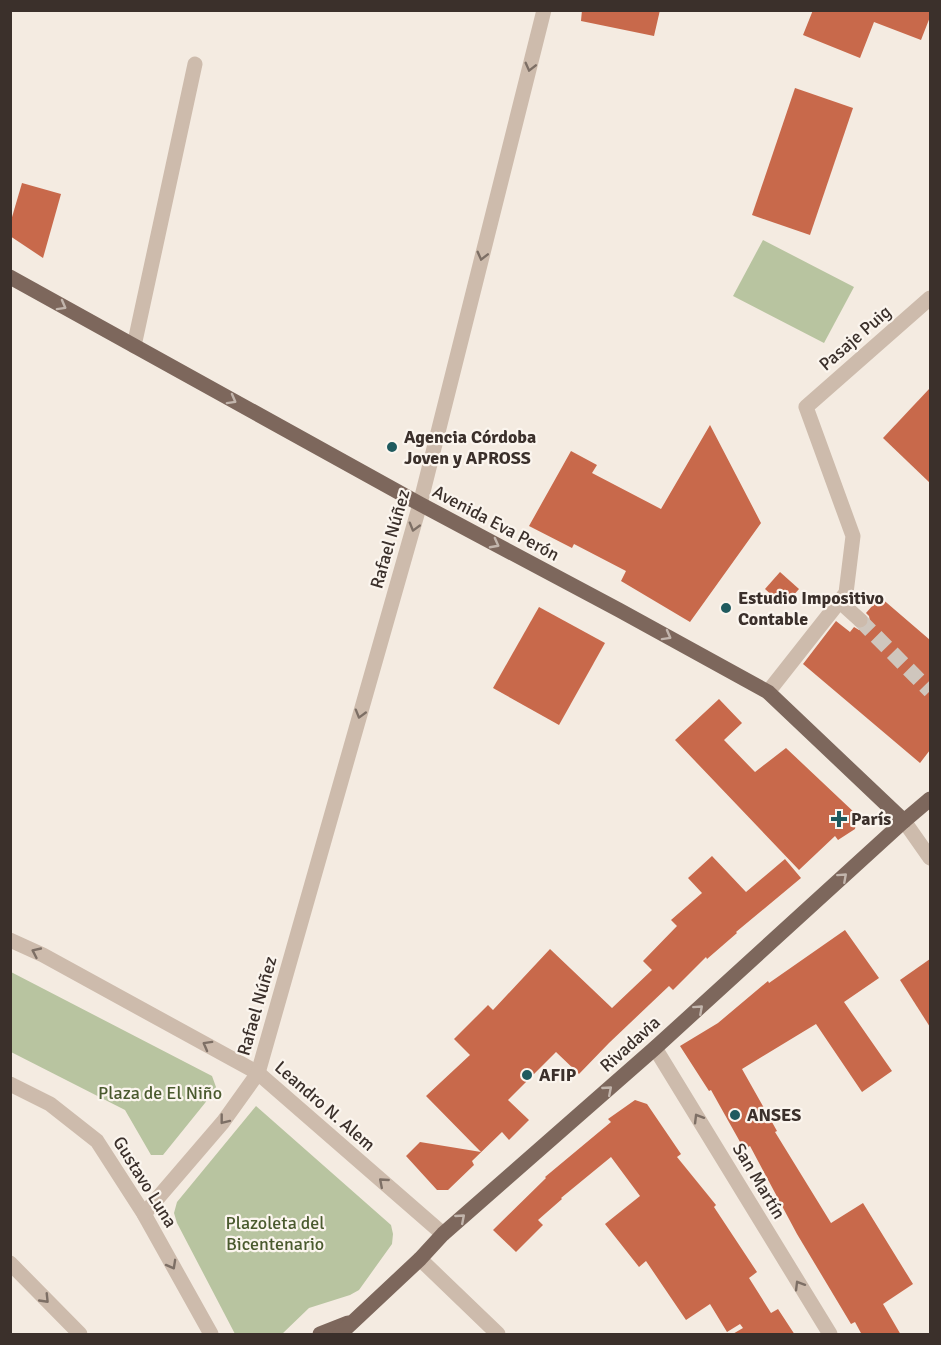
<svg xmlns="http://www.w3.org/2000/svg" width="941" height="1345" viewBox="0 0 941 1345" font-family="Signika,sans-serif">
  <rect width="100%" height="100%" fill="#f4ebe1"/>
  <!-- green -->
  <g fill="#b8c4a0">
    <path d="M763,240L854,287L824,343L733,296Z"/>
    <path d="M11,972L212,1076L216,1087L205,1103L163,1155H151L125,1110L11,1052Z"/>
    <path d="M256,1106L391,1225L393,1234L392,1244L359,1290L350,1295L309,1308L282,1334H235L177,1223L174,1213L177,1202Z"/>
  </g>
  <!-- building -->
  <g fill="#c8694b">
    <path d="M582,10H660L654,36L581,21Z"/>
    <path d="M813,10H930V17L921,40L874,22L860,58L803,35Z"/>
    <path d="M795,88L853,108L810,235L752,215Z"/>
    <path d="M22,183L61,194L43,258L10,236V224Z"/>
    <path d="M930,388V483L883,438Z"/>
    <path d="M710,425L761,523L690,622L621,581L626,571L574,544L572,548L529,526L571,451L597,465L592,473L661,509Z"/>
    <path d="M780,572L799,589L784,606L765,589Z"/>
    <path d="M880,597L930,640V750L920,763L803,664L836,621L850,632L854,627L859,630L867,627L870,621L869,616L866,613Z"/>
    <path d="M539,607L605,643L559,725L493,688Z"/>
    <path d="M719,699L742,723L724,740L755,772L786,748L857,815L855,829L838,840L835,836L799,870L675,740Z"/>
    <path d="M712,856L746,892L785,859L801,878L736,932L737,933L707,959L706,957L673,990L669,986L609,1043L579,1074L556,1052L508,1100L529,1120L509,1140L502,1132L472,1161L474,1165L448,1190H437L406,1156L420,1142L481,1152L426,1096L470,1055L454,1039L488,1005L493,1010L550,949L612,1008L652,970L643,961L677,926L671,920L702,893L688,878Z"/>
    <path d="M845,930L879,978L844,1002L892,1071L862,1092L816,1024L742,1069L777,1131L775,1132L831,1223L863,1203L913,1284L883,1304L901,1335H862L855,1322L851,1324L797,1234L750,1146L744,1149L711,1090L709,1091L680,1046L718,1023L768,981L769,983Z"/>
    <path d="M930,959V1027L900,980Z"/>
    <path d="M635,1100L647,1104L681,1154L677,1157L716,1205L714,1207L757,1272L749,1278L771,1313L778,1309L795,1335H731L743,1328L740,1324L727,1332L710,1304L686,1320L646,1261L639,1267L605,1224L640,1196L611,1157L561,1198L562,1199L538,1220L543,1225L516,1252L493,1230L546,1178L545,1177L611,1122L608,1119Z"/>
  </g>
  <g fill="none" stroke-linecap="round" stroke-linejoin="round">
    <!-- minor-tunnel -->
    <path stroke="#cfc6bd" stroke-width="15" stroke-dasharray="15 8" stroke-linecap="butt" d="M860,620L930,691"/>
    <!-- minor -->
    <g stroke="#cdbbac" stroke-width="15">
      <path d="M134,346L195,64"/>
      <path d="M839,601L860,620"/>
      <path d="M768,692L846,593L853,536L806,407L930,298"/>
      <path d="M904,821L930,858"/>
      <path d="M10,940L43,955L258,1073L443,1234"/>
      <path d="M655,1048L830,1334"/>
      <path d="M10,1084L50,1104L97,1141L144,1214L211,1334"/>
      <path d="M144,1214L223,1122L258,1073L420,504L544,10"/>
      <path d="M420,1259L498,1334"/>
      <path d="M10,1263L80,1334"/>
    </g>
    <!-- major -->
    <g stroke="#7d675c" stroke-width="15">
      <path d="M10,277L420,504L619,610L768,692L904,821"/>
      <path d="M320,1334L348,1323"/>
      <path d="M340,1334L420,1259L443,1234L655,1048L904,821L930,799"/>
    </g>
  </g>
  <!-- one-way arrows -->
  <defs><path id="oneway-chevron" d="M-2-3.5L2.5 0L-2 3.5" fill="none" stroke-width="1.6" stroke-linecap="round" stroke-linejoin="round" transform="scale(1.5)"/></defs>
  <g stroke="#7d6f65">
    <use href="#oneway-chevron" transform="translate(530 67) rotate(104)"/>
    <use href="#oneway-chevron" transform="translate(482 256) rotate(104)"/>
    <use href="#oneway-chevron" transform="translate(414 527) rotate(106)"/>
    <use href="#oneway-chevron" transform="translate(360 714) rotate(106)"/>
    <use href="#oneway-chevron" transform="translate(36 952) rotate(-155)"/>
    <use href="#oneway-chevron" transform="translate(207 1045) rotate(-151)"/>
    <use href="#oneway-chevron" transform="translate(698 1118) rotate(-121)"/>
    <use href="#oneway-chevron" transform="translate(224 1120) rotate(128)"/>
    <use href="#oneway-chevron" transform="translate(383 1182) rotate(-139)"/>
    <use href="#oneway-chevron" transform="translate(172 1265) rotate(61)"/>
    <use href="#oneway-chevron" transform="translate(799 1285) rotate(-121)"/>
    <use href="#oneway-chevron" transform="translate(45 1299) rotate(46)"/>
  </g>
  <g stroke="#c2b5ac">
    <use href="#oneway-chevron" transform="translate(62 306) rotate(29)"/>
    <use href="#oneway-chevron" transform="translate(232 400) rotate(29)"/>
    <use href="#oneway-chevron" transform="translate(495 544) rotate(28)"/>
    <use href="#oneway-chevron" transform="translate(667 636) rotate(29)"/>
    <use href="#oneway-chevron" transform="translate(843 877) rotate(-42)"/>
    <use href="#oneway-chevron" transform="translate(699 1009) rotate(-42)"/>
    <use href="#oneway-chevron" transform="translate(608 1090) rotate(-41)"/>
    <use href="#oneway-chevron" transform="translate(461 1218) rotate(-41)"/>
  </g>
  <!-- markers -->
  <g fill="#1f5a5e" stroke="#fbf5ee" stroke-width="2">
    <circle cx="392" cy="447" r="6"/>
    <circle cx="726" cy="608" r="6"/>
    <path d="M836 810h6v6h6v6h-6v6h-6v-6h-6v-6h6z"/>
    <circle cx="527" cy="1075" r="6"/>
    <circle cx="735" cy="1115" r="6"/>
  </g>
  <g text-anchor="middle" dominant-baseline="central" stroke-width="4.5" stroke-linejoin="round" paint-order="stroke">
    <!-- street labels -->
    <g font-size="18" fill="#3b302b" stroke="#fbf5ee">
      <text transform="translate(855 338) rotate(-41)">Pasaje Puig</text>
      <text transform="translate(496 523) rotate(28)">Avenida Eva Perón</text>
      <text transform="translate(390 539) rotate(-74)">Rafael Núñez</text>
      <text transform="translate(257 1006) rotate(-74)">Rafael Núñez</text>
      <text transform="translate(630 1044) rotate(-42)">Rivadavia</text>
      <text transform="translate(325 1106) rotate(41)">Leandro N. Alem</text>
      <text transform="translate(759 1181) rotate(59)">San Martín</text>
      <text transform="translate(145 1182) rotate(58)">Gustavo Luna</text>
    </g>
    <!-- poi labels -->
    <g font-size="18" font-weight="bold" fill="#3b302b" stroke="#fbf5ee" text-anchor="start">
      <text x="404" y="437">Agencia Córdoba<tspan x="404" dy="21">Joven y APROSS</tspan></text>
      <text x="738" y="598">Estudio Impositivo<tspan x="738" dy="21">Contable</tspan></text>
      <text x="851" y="819">París</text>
      <text x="539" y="1075">AFIP</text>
      <text x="747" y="1115">ANSES</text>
    </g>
    <!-- park labels -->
    <g font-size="18" fill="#4a5a2e" stroke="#fbf5ee">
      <text x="160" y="1093">Plaza de El Niño</text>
      <text x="275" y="1223">Plazoleta del<tspan x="275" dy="21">Bicentenario</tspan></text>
    </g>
  </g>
  <!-- border -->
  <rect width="941" height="1345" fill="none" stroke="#3b302b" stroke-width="24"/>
</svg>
